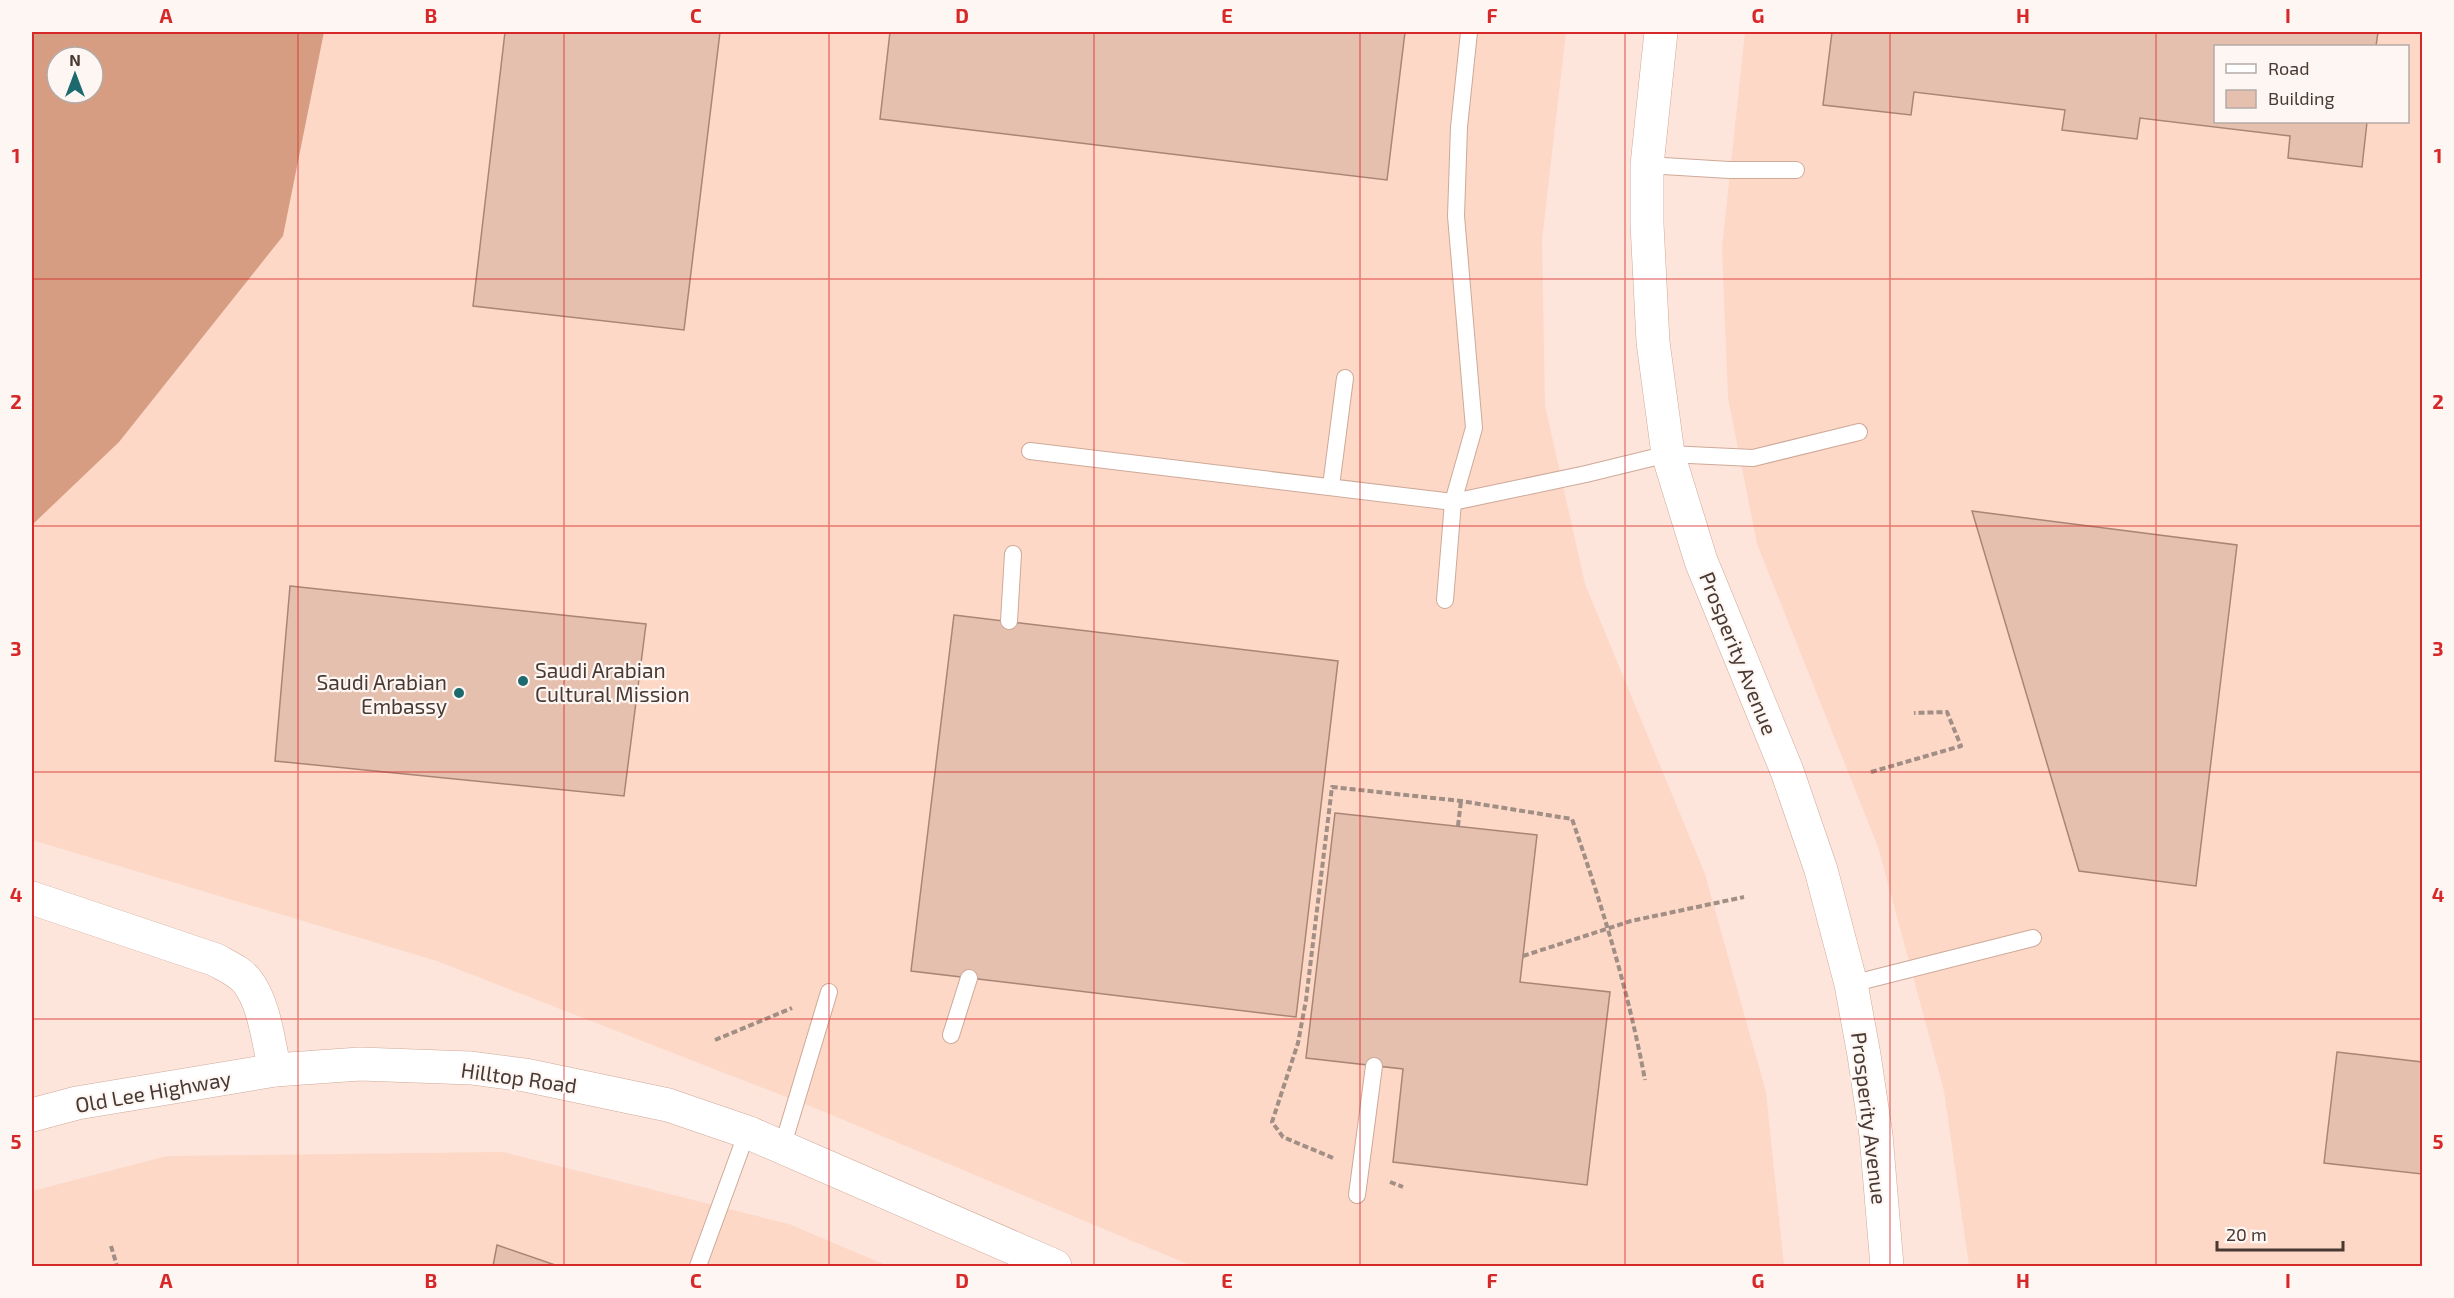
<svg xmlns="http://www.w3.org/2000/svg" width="2454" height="1298" viewBox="0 0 2454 1298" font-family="'Exo 2',sans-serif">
  <rect width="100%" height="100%" fill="#fde5db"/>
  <!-- built -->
  <g fill="#fdd8c7" fill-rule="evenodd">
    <path d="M285,32H1566L1542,240L1545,405L1585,584L1705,874L1766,1092L1784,1266H1192L822,1111L437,961L32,840V475Z"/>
    <path d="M1745,32H2422V1266H1969L1944,1091L1878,847L1757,544L1728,398L1722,248ZM2216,46H2408V122H2216Z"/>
    <path d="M503,1152L789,1224L888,1266H32V1191L167,1156Z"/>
  </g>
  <!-- forest -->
  <path fill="#d79d82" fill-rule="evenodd" d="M32,32H324L283,236L119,442L32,525ZM57,57H93V93H57Z"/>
  <!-- building -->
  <g fill="#e6c0af" stroke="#a88575" stroke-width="1.5">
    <path d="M505,32H720L684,330L473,306Z"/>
    <path d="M890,32H1405L1387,180L880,119Z"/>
    <path d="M1832,32H2378L2376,46H2216V122H2367L2362,167L2288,158L2290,136L2140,118L2137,139L2062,130L2065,110L1914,92L1911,115L1823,105Z"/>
    <path d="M1972,511L2237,545L2196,886L2079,871Z"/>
    <path d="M290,586L646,624L624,796L275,761Z"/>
    <path d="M954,615L1338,661L1296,1017L911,971Z"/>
    <path d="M1335,813L1537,835L1520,982L1610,992L1587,1185L1393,1162L1403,1069L1306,1058Z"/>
    <path d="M2337,1052L2422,1062V1174L2324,1163Z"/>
    <path d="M497,1245L558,1266H493Z"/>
  </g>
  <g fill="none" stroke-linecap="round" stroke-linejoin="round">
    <defs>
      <g id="lane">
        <path d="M1647,165L1729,170H1796"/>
        <path d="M1030,451L1453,502L1586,474L1668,454L1753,458L1859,432"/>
        <path d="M1331,486L1345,378"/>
        <path d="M1445,600L1453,502L1474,428L1456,216L1459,127L1469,32"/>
        <path d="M1009,621L1013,554"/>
        <path d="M1851,984L2033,938"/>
        <path d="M951,1035L969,978"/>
        <path d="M782,1148L829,992"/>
        <path d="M1357,1195L1374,1066"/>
        <path d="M698,1266L747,1132"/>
      </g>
      <g id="secondary">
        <path d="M1661,32L1647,165V224L1653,342L1668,454L1701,561L1787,771L1821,870L1851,984L1864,1055L1876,1135L1887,1266"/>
        <path d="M32,898L216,960C226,966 239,971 247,981C265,1004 268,1042 275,1070"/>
        <path d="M32,1115L77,1103L275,1070L360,1064L471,1068L525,1075L668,1105L747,1132L1055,1266"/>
      </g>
    </defs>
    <!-- lane casing -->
    <use href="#lane" stroke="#cea998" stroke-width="18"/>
    <!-- secondary casing -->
    <use href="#secondary" stroke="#cea998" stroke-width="34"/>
    <!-- path -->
    <g stroke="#a18e85" stroke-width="4" stroke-dasharray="6 3" stroke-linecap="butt">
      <path d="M1871,772L1961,746L1947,712L1914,713"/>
      <path d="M1458,826L1461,801"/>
      <path d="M1523,956L1631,921L1744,897"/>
      <path d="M715,1040L792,1008"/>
      <path d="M1333,1158L1283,1137L1272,1122L1298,1043L1306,1000L1332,787L1461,801L1572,819C1602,906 1628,989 1645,1080"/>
      <path d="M1390,1182L1403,1187"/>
      <path d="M111,1246L117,1266"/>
    </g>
    <!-- lane -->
    <use href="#lane" stroke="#fff" stroke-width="16"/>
    <!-- secondary -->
    <use href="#secondary" stroke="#fff" stroke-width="33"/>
  </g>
  <!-- grid -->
  <path fill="none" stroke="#d62828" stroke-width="1.5" stroke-opacity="0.55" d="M298,32V1266M564,32V1266M829,32V1266M1094,32V1266M1360,32V1266M1625,32V1266M1890,32V1266M2156,32V1266M32,279H2422M32,526H2422M32,772H2422M32,1019H2422"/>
  <!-- markers -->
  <g fill="#1c696e" stroke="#fef6f3" stroke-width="2">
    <circle cx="523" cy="681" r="6"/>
    <circle cx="459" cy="693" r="6"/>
  </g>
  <g text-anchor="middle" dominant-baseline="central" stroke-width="4.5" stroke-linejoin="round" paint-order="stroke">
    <!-- street labels -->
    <g font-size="21" fill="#483932" stroke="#fef6f3">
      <text transform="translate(1739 653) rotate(68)">Prosperity Avenue</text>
      <text transform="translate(519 1077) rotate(8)">Hilltop Road</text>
      <text transform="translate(153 1091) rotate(-10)">Old Lee Highway</text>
      <text transform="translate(1870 1118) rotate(83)">Prosperity Avenue</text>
    </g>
    <!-- poi labels -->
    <g font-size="21" fill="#483932" stroke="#fef6f3" text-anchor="start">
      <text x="535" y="669">Saudi Arabian<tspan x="535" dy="24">Cultural Mission</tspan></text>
      <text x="447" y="681" text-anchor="end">Saudi Arabian<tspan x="447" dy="24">Embassy</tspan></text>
    </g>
  </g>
  <!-- border -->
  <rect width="2454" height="1298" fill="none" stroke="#fef6f3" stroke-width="66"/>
  <!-- legend -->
  <rect x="2214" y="45" width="195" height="78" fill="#fef6f3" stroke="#b5aaa6" stroke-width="1.5"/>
  <rect x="2226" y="64" width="30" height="9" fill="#ffffff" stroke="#b5aaa6" stroke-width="1.5"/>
  <text x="2268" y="75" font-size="18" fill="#483932">Road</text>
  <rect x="2226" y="90" width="30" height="18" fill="#e6c0af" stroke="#b5aaa6" stroke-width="1.5"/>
  <text x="2268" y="105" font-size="18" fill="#483932">Building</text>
  <!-- north arrow -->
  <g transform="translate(75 75)"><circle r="28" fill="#fef6f3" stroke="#b5aaa6" stroke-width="1.5"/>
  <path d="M0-4.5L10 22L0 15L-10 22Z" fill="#1c696e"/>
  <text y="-9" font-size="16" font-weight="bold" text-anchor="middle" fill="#483932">N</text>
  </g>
  <!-- scale -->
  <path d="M2217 1241v9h126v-9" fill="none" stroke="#483932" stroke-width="3"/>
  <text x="2226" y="1241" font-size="18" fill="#483932" stroke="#fef6f3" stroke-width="4.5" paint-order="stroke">20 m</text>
  <rect x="33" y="33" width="2388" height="1232" fill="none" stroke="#d62828" stroke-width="2"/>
  <g font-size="20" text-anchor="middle" font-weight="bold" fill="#d62828">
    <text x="166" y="23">A</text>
    <text x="431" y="23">B</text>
    <text x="696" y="23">C</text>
    <text x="962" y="23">D</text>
    <text x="1227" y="23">E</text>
    <text x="1492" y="23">F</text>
    <text x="1758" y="23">G</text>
    <text x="2023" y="23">H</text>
    <text x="2288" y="23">I</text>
    <text x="16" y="163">1</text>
    <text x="2438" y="163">1</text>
    <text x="16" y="409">2</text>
    <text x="2438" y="409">2</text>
    <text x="16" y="656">3</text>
    <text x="2438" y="656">3</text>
    <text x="16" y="902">4</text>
    <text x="2438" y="902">4</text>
    <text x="16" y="1149">5</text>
    <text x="2438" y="1149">5</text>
    <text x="166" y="1288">A</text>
    <text x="431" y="1288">B</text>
    <text x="696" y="1288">C</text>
    <text x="962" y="1288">D</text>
    <text x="1227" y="1288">E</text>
    <text x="1492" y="1288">F</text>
    <text x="1758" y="1288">G</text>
    <text x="2023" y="1288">H</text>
    <text x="2288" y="1288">I</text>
  </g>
</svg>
